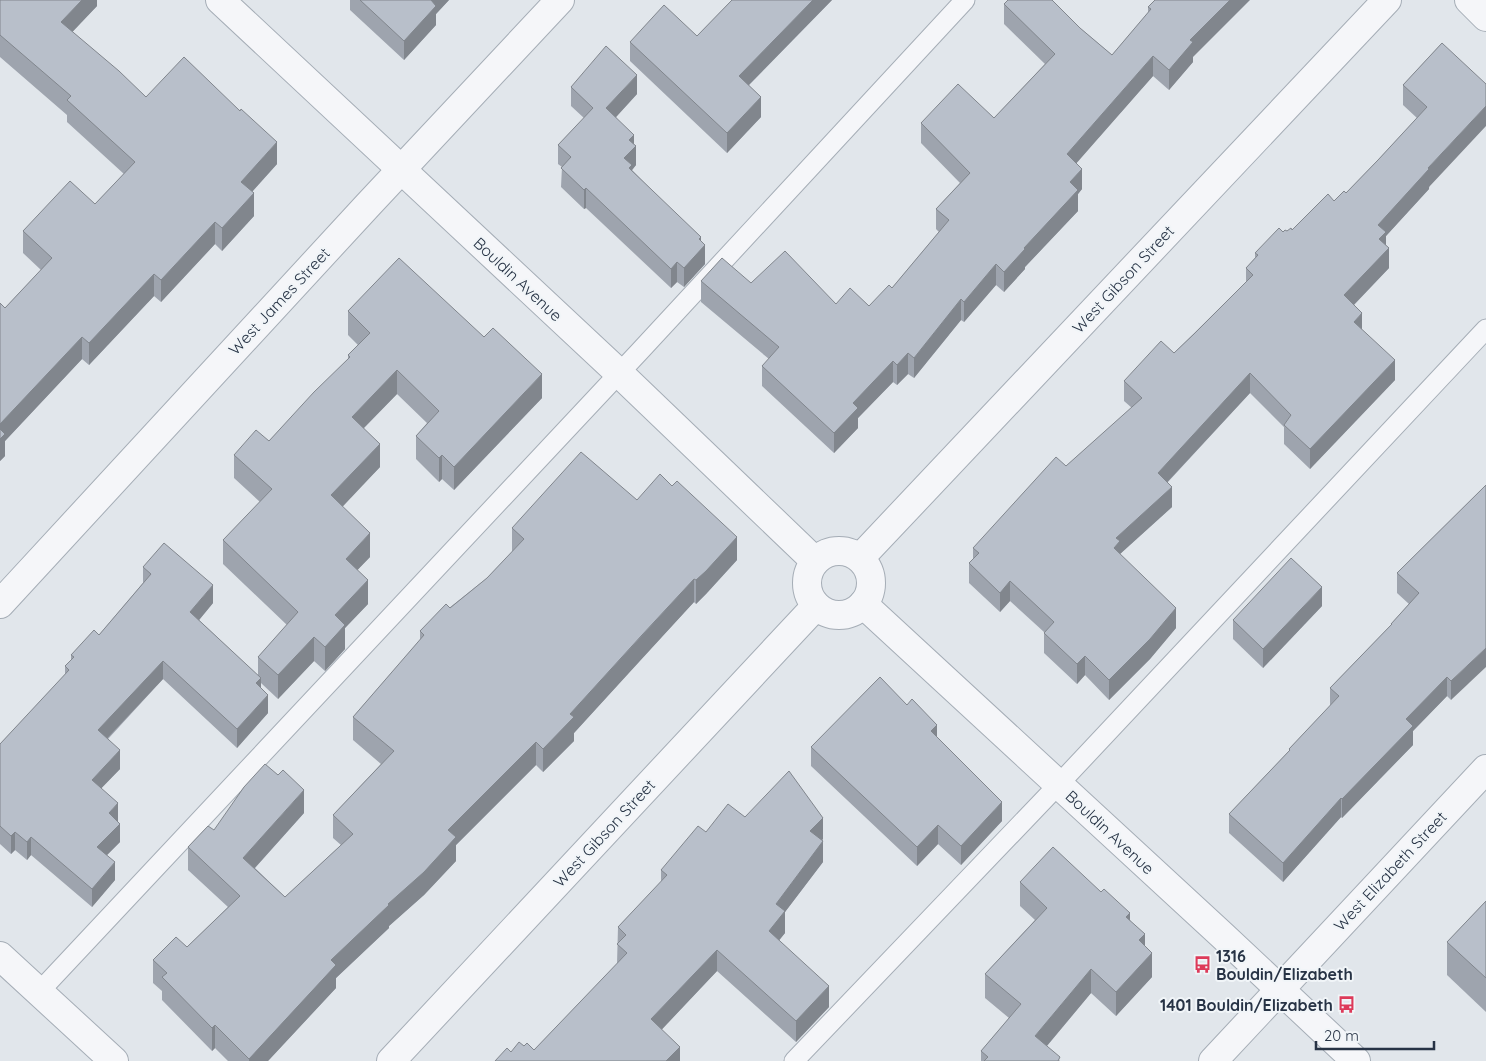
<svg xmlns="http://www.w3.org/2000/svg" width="1486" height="1061" viewBox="0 0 1486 1061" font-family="Quicksand,sans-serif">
  <rect width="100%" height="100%" fill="#e1e6eb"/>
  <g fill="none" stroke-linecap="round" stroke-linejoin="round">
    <defs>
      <g id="service">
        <path d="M39,992L640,351L965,0"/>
        <path d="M794,1061L1059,784L1486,329"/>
      </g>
      <g id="minor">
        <path d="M1469,0L1486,17"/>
        <path d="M860,558L1387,0"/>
        <path d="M0,604L368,205L560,0"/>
        <path d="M391,1061L816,606"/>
        <path d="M1213,1061L1486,769"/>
      </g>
      <g id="tertiary">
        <path d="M220,0L619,373L815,561"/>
        <circle cx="839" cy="583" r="32"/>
        <path d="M863,604L1223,936L1356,1061"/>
        <path d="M0,956L114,1061"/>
      </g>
    </defs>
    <!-- service casing -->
    <use href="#service" stroke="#a5adb6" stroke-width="21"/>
    <!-- minor casing -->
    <use href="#minor" stroke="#a5adb6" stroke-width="30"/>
    <!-- tertiary casing -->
    <use href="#tertiary" stroke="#a5adb6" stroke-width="30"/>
    <!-- service -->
    <use href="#service" stroke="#f5f6f9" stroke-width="19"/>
    <!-- minor -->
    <use href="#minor" stroke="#f5f6f9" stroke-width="28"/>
    <!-- tertiary -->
    <use href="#tertiary" stroke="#f5f6f9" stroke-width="28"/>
  </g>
  <!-- wall -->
  <g fill="#9ea4ae">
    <path d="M0,0H97V6L72,32L146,97L277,164L252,192L254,216L222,251L215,244L161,302L154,296L89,365L82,359L5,441V456L0,461L5,308L41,270L23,253V231L95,204L124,174L67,122V115L0,57Z"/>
    <path d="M350,0H449L436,14V25L404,60L350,10Z"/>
    <path d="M732,0H832L749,85L761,117L727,153L630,61V42L697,36Z"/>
    <path d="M1155,0L1193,57V62L1169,90L1153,76L1076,163L1082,189L1078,194V211L1025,267V269L1004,292L996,285L964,322L961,320L914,378L908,374L897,385L893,382L858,418V428L834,453L762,386V366L769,359L701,302V281L751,283L836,304L869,306L892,288L939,232L936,229V209L960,183L921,143V123L994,118L1045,64L1004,24V4L1080,28L1112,55L1148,13V7Z"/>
    <path d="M1442,43L1429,189L1386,236V245L1389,268L1354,305L1362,330L1395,380L1310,469L1284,444V427L1250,393L1167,483L1172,507L1120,554L1176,628L1150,659L1109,700L1085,675L1077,684L1044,653V632L1010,601L1000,612L969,583V563L973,559V548L1066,466L1132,408L1124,401V381L1174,353L1246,282V268L1255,258V253L1283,232L1292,230L1346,193L1378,160L1417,118L1403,105V85Z"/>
    <path d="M571,87L637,94L616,117L634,145L636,165L632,170L701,241L705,264L684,287L677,282L671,288L586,208L584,209L561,187L562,167L558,164V145L584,118L571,106Z"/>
    <path d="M348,311L542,398L454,490L442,479L439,482L416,459V436L427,423L397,394L364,428L380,467L342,506L370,557L357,570L368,604L345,628V649L325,671L314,661L278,699L261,683V688L268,713L237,748L163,679L108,739L120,769L101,788L118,821L120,842L107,855L115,880L92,907L31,855L27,860L15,850L11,854L0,844V744L65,675V666L71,661V655L99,635L143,583V567L213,603L199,620L258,676V657L287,625L223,564V540L260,502L234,478V455L269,441L348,359V355L358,345L348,335Z"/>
    <path d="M1486,485L1451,700L1447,696L1413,731V745L1342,818L1341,817L1283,882L1229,833V814L1289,751V749L1330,706V688L1391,625V624L1409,604L1397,593V573Z"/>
    <path d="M637,500L737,560L706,594L696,604L694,602L642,658L574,733V741L543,772L536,765L456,845V861L424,895L389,926V928L336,978V988L268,1061H228L215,1048L212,1051L162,1000V991L153,983V960L187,947L228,907L188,870V847L214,830L304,813L255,868L285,897L341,845L333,838V815L381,764L353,740V717L420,640V631L487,578L512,552V528Z"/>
    <path d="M1322,606L1263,668L1233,639V620Z"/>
    <path d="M937,737L1002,821L961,865L938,844L917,866L811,766V747Z"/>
    <path d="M745,817L823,839L822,840L823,862L785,912V933L779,940L829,1007L796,1042L717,971L661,1030L680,1061L511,1052L524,1046L534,1050L617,964L618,927L661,882V870L706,832Z"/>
    <path d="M1020,882L1130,920L1145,946L1152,977L1116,1016L1091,993L1047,1046L1060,1061H981V1051L1009,1018L985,998V974L1035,920L1020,906Z"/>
    <path d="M1486,901V1012L1447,975V942Z"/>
  </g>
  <!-- shaded-wall -->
  <g fill="#81868d">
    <path d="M82,0H97V6L61,44V22Z"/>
    <path d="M430,0H449L436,14V25L404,60V41Z"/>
    <path d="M813,0H832L739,95V76Z"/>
    <path d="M1230,0H1250L1193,57V62L1169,90V70L1190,40Z"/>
    <path d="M1153,56V76L1067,174V154Z"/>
    <path d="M637,75V94L606,128V108Z"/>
    <path d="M761,97V117L727,153V133Z"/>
    <path d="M1486,106V126L1429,187V189L1386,236V251L1389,248V268L1344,315V295L1378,225L1428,168Z"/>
    <path d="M634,135V147L636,146V165L632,170V185L624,158L629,140Z"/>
    <path d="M277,142V164L241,204V182Z"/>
    <path d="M1082,169V189L1078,194V211L1025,267V269L1004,292V272L1070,182Z"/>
    <path d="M586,188V208L584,209V190Z"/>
    <path d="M254,193V216L222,251V228Z"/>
    <path d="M215,222V244L161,302V280Z"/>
    <path d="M701,237V249L705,245V264L684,287V268L699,239Z"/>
    <path d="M677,262V282L671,288V269Z"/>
    <path d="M996,264V285L964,322V302Z"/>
    <path d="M154,274V296L89,365V343Z"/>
    <path d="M961,299V320L914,378V358Z"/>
    <path d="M1362,313V333L1354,322Z"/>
    <path d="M82,337V359L5,441V456L0,461V424Z"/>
    <path d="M908,353V374L897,385V365Z"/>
    <path d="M1395,360V380L1310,469V449Z"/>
    <path d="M893,361V382L858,418V428L834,453V433L853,403Z"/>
    <path d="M397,370V394L352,440V417Z"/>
    <path d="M1250,373V393L1158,492V473Z"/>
    <path d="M542,374V398L454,490V467Z"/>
    <path d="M380,444V467L331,519V495Z"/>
    <path d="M442,455V479L439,482V458Z"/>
    <path d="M1172,487V507L1120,554L1114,548L1116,538Z"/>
    <path d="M370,533V557L346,582V559Z"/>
    <path d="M737,537V560L706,594L696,604V580Z"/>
    <path d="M694,579V602L574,733V741L543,772V749L570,714Z"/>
    <path d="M368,580V604L345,628V649L325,671V647L335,615Z"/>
    <path d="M1010,581V601L1000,612V593Z"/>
    <path d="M213,585V603L190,631V612Z"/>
    <path d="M1322,587V606L1263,668V649Z"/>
    <path d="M1176,608V628L1150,659L1109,700V680Z"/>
    <path d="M314,637V661L278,699V675Z"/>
    <path d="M1486,648V667L1451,700V681Z"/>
    <path d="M1085,656V675L1077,684V664Z"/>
    <path d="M163,661V679L98,748V730Z"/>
    <path d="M1447,677V696L1413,731V745L1342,818V799L1406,719Z"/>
    <path d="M261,678V697L256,683Z"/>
    <path d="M268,695V713L237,748V729Z"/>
    <path d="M937,725V743L931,731Z"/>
    <path d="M536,742V765L456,845V861L424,895L389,926V928L336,978V988L268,1061H249V1059L331,960L388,904L448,830Z"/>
    <path d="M120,750V769L92,798V780Z"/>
    <path d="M304,790V813L243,881V858Z"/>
    <path d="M1341,798V817L1283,882V863Z"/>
    <path d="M1002,802V821L961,865V846Z"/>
    <path d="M118,803V822L109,813Z"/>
    <path d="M823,818V839L810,852V831Z"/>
    <path d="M120,824V842L97,865V847Z"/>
    <path d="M938,825V844L917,866V847Z"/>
    <path d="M15,832V850L11,854V836Z"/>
    <path d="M31,837V855L27,860V842Z"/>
    <path d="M823,841V862L785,912V933L769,953V931L776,904Z"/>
    <path d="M115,862V880L92,907V889Z"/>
    <path d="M1130,913V937L1126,917Z"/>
    <path d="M1145,934V958L1139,940Z"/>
    <path d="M717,950V971L651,1041V1019Z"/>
    <path d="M1152,953V977L1116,1016V992Z"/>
    <path d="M1091,969V993L1035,1060V1036Z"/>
    <path d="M829,986V1007L796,1042V1021Z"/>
    <path d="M215,1025V1048L212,1051V1028Z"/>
    <path d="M680,1047V1061H666Z"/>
  </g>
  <!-- building -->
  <g fill="#b8bfca" stroke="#81868d">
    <path d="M0,0H82L61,22L119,71L146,97L184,57L240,111L241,109L277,142L241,182L254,193L222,228L215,222L161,280L154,274L89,343L82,337L0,424V303L5,308L52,258L23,231L70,181L95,204L135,162L67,100L71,96L0,35Z"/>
    <path d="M360,0H431L436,6L404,41Z"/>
    <path d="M732,0H813L739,76L761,97L727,133L630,42L664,5L697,36Z"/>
    <path d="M1008,0H1052L1080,28L1112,55L1151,9L1148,7L1155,0H1230L1190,40L1193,42L1169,70L1153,56L1067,154L1082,169L1070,182L1078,190L1024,248L1025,249L1004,272L996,264L964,302L961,299L914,358L908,353L897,365L893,361L853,403L858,408L834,433L762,366L779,347L701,281L722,258L751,283L785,251L836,304L850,288L869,306L889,285L892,288L949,220L936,209L970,173L921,123L958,84L994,118L1055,54L1004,4Z"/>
    <path d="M1442,43L1486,84V106L1428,168L1429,169L1378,225L1386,232L1379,239L1389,248L1344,295L1362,313L1354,322L1395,360L1310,449L1284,425L1291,415L1250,373L1158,473L1172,487L1116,538L1120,541L1114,548L1176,608L1150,639L1109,680L1085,656L1077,664L1044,633L1054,622L1010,581L1000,593L969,563L979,553L973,548L1056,457L1066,466L1142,398L1124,381L1161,341L1174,353L1194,334L1253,275L1246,268L1258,255L1255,253L1279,228L1283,232L1285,230L1287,231L1291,228L1292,230L1328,194L1334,201L1344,191L1346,193L1378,160L1427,107L1403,85Z"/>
    <path d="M606,46L637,75L606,108L634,135L629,140L636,146L624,158L632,165L629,168L701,237L699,239L705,245L684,268L677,262L671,269L586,188L584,190L561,168L571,157L558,145L593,108L571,87Z"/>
    <path d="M399,258L484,337L493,328L542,374L454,467L442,455L439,458L416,436L439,411L397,370L352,417L380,444L331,495L370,533L346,559L368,580L335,615L345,625L325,647L314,637L278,675L258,657L298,612L223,540L272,489L234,455L256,430L269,441L314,392L350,357L348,355L370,333L348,311Z"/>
    <path d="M0,429L5,434L0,439Z"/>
    <path d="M581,452L637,500L660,474L672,486L677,481L737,537L706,571L696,580L694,579L642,635L570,714L574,717L543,749L536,742L448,830L456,837L424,872L388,904L389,905L331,960L336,965L249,1059L215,1025L212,1028L162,977L167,973L153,960L176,937L187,947L240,896L188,847L208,826L214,830L244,787L265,764L278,775L283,770L304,790L243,858L285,897L353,834L333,815L394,751L353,717L424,635L420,631L446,604L450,608L487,578L524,539L512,528Z"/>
    <path d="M1486,485V648L1451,681L1447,677L1406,719L1413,726L1342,799L1341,798L1283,863L1229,814L1290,750L1289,749L1339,696L1330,688L1392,624H1391L1419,593L1397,573Z"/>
    <path d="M164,543L213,585L190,612L261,678L256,683L268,695L237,729L163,661L98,730L120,750L92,780L118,803L109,813L120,824L97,847L115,862L92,889L31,837L27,842L15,832L11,836L0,826V744L69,670L65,666L74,657L71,655L94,630L99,635L151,574L143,567Z"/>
    <path d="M1291,558L1322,587L1263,649L1233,620Z"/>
    <path d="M880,677L907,705L912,699L937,725L931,731L1002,802L961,846L938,825L917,847L811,747Z"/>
    <path d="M789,771L823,818L810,831L823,841L776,904L785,911L769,931L829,986L796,1021L717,950L651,1019L680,1047L666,1061H495L507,1048L511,1052L519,1042L524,1046L527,1043L534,1050L627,953L617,944L626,935L618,927L667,875L661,870L698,826L706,832L728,804L745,817Z"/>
    <path d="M1053,847L1101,892L1104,889L1130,913L1126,917L1145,934L1139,940L1152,953L1116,992L1091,969L1035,1036L1060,1057L1058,1061H984L988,1057L981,1051L1021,1004L985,974L1047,908L1020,882Z"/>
    <path d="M1486,901V978L1447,942Z"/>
  </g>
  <!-- icons -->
  <defs>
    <symbol id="bus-bare" viewBox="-9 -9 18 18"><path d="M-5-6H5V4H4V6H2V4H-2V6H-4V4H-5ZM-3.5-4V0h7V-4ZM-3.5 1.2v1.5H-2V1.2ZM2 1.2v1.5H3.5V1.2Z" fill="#dd3a59" stroke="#f1f5f8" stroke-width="2.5" paint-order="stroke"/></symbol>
  </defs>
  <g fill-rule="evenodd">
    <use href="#bus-bare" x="1190" y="952" width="25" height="25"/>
    <use href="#bus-bare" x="1334" y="992" width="25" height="25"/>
  </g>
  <g text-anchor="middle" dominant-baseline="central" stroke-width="4" stroke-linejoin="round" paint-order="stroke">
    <!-- street labels -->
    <g font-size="16" fill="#273345" stroke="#f1f5f8">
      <text transform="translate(518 279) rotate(43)">Bouldin Avenue</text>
      <text transform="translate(1123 279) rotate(-47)">West Gibson Street</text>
      <text transform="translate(279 301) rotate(-47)">West James Street</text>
      <text transform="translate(1110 832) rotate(43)">Bouldin Avenue</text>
      <text transform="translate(604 833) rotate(-47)">West Gibson Street</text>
      <text transform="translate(1390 871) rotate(-47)">West Elizabeth Street</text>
    </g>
    <!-- poi labels -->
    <g font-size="16" font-weight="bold" fill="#273345" stroke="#f1f5f8" text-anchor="start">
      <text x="1216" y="956">1316<tspan x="1216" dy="18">Bouldin/Elizabeth</tspan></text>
      <text x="1333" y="1005" text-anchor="end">1401 Bouldin/Elizabeth</text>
    </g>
  </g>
  <!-- scale -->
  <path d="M1316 1041v8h118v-8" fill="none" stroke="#273345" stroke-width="2.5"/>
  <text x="1324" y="1041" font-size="15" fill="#273345" stroke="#f1f5f8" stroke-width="4" paint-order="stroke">20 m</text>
</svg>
